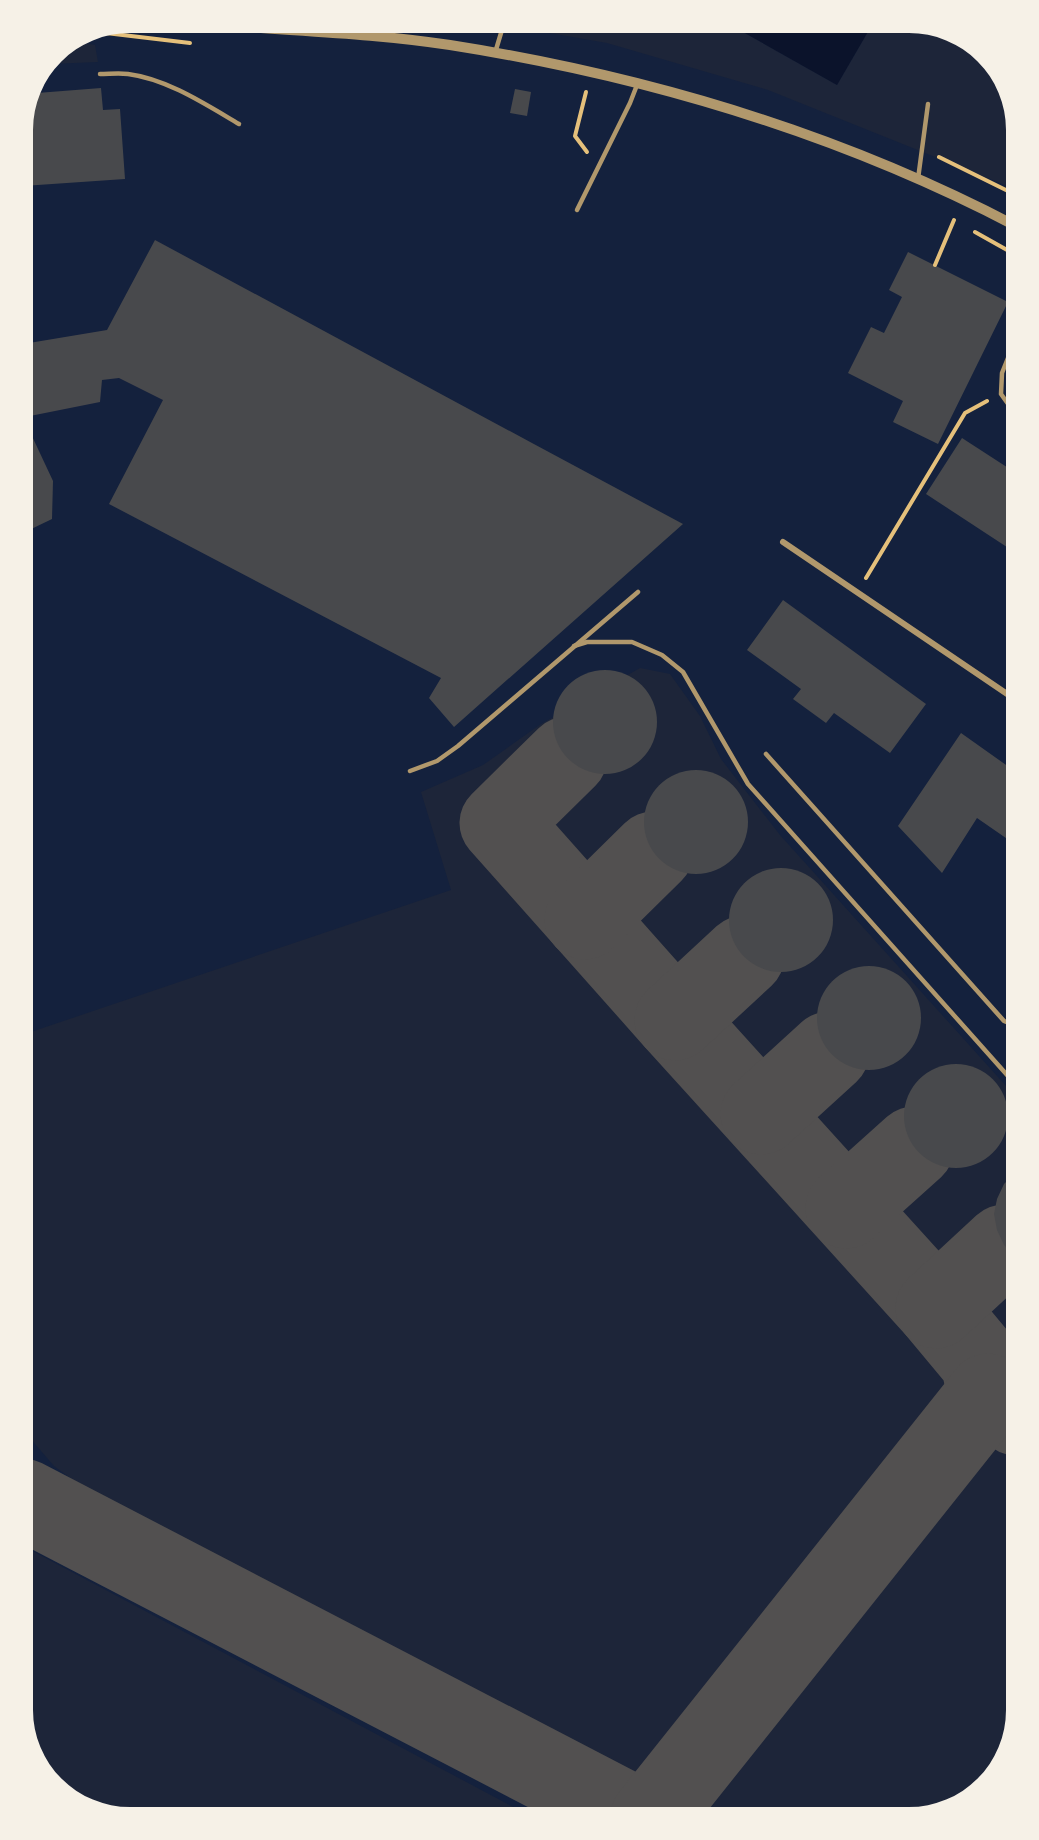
<svg xmlns="http://www.w3.org/2000/svg" width="1039" height="1840" viewBox="0 0 1039 1840" font-family="'Source Sans 3',sans-serif">
  <rect width="100%" height="100%" fill="#14213d"/>
  <!-- green -->
  <g fill="#1d2539">
    <path d="M493,23H727L837,85L873,23H916L969,41L1006,83L1016,130V193L1005,185L768,90L607,43Z"/>
    <path d="M74,41L95,45L98,62L50,64L54,54Z"/>
    <path d="M640,668L670,674L700,716L721,759L780,835L1016,1097V1710L999,1769L956,1807L909,1817H711L77,1483L54,1466L23,1430V1011L31,1032L451,890L421,792L483,765L541,724Z"/>
    <path d="M23,1546L532,1817H124L70,1799L33,1757L23,1710Z"/>
  </g>
  <!-- water -->
  <path fill="#0b132b" d="M727,23H873L837,85Z"/>
  <g fill="none" stroke-linecap="round" stroke-linejoin="round">
    <!-- taxiway -->
    <g stroke="#525050" stroke-width="81">
      <path d="M567,757L500,823L675,1020L936,1308L981,1362L988,1394L999,1397L1016,1415"/>
      <path d="M585,919L653,852"/>
      <path d="M675,1020L744,956"/>
      <path d="M761,1114L829,1052"/>
      <path d="M846,1208L914,1147"/>
      <path d="M936,1308L1004,1245"/>
      <path d="M23,1499L635,1817"/>
      <path d="M651,1817L988,1394"/>
    </g>
  </g>
  <!-- building -->
  <g fill="#48494c">
    <path d="M101,88L103,110L120,109L125,179L23,186V124L37,93Z"/>
    <path d="M515,89L531,92L527,116L510,113Z"/>
    <path d="M155,240L532,443L683,524L454,727L429,698L441,678L109,504L163,400L119,378L102,380L100,402L30,416L23,401V344L107,330Z"/>
    <path d="M908,252L1008,302L938,444L893,422L903,401L848,373L871,327L884,333L902,297L889,290Z"/>
    <path d="M23,417L53,481L52,519L23,533Z"/>
    <path d="M962,438L1016,473V553L926,494Z"/>
    <path d="M783,600L926,704L890,753L834,713L826,723L793,699L801,689L747,650Z"/>
    <circle cx="605" cy="722" r="52"/>
    <path d="M961,733L1016,772V845L977,818L942,873L898,826Z"/>
    <circle cx="696" cy="822" r="52"/>
    <circle cx="781" cy="920" r="52"/>
    <circle cx="869" cy="1018" r="52"/>
    <circle cx="956" cy="1116" r="52"/>
    <path d="M1016,1172V1258L1004,1245L997,1230L994,1214L997,1199L1004,1184Z"/>
  </g>
  <g fill="none" stroke-linecap="round" stroke-linejoin="round">
    <!-- path -->
    <g stroke="#e5c07b" stroke-width="4">
      <path d="M89,31L190,43"/>
      <path d="M586,92L575,136L587,152"/>
      <path d="M939,157L1016,195"/>
      <path d="M975,232L1016,255"/>
      <path d="M935,265L954,220"/>
      <path d="M866,578L965,413L987,401"/>
    </g>
    <!-- service -->
    <g stroke="#b1986c" stroke-width="4.5">
      <path d="M495,53L504,23"/>
      <path d="M100,74C109,74 119,73 128,74C167,79 205,104 239,124"/>
      <path d="M918,179L928,104"/>
      <path d="M577,210L630,103L637,85"/>
      <path d="M1016,415L1001,394L1002,373L1016,338"/>
      <path d="M574,646L587,642H632L662,655L683,672L748,784L1016,1085"/>
      <path d="M766,754L1004,1021L1016,1026"/>
      <path d="M410,771L437,761L458,746L638,592"/>
    </g>
    <!-- minor -->
    <path stroke="#b1986c" stroke-width="6" d="M783,542L1016,700"/>
    <!-- tertiary -->
    <path stroke="#b1986c" stroke-width="10" d="M197,23C282,31 366,32 450,45C647,76 840,134 1016,226"/>
  </g>
  <!-- crop -->
  <path d="M0 0H1039V1840H0ZM130 33H909A97 97 0 0 1 1006 130V1710A97 97 0 0 1 909 1807H130A97 97 0 0 1 33 1710V130A97 97 0 0 1 130 33Z" fill="#f6f1e7" fill-rule="evenodd"/>
</svg>
